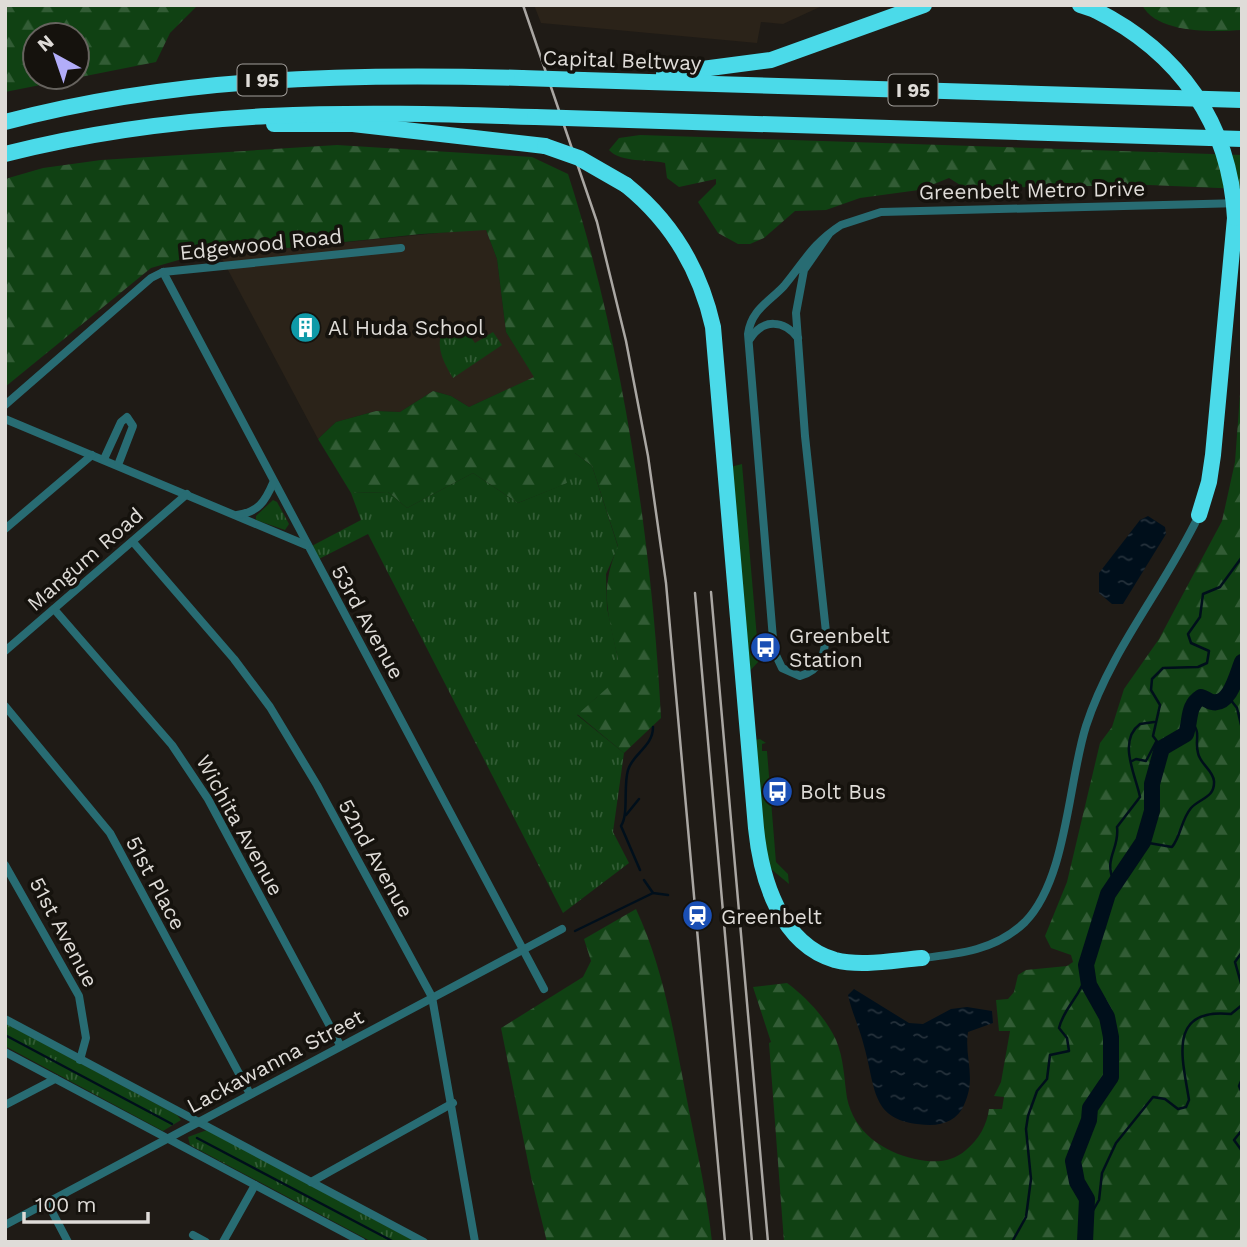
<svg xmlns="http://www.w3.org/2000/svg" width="1247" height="1247" viewBox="0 0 1247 1247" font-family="'Work Sans',sans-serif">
  <defs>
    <pattern id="forest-firs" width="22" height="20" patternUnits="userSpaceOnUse" patternTransform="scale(1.75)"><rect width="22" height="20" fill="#104113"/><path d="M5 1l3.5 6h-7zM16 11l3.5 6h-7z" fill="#325c35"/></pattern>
    <pattern id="park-tufts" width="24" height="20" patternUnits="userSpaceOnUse" patternTransform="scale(1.75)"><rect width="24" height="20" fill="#104113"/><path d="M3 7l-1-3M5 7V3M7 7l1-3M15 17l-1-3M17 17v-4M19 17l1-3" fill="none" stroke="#325c35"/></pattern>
    <pattern id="water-ripples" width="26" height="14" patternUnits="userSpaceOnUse" patternTransform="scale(1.75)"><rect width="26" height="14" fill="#000f1b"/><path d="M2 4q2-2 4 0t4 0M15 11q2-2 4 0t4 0" fill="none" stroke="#25313b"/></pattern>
  </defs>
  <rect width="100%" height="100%" fill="#1f1b16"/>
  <!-- built -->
  <g fill="#2b2319">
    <path d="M534,5H824L783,24L761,22L757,43L541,23Z"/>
    <path d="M478,229L486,230L497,259L506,332L535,377L469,407L451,396L433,391L400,412L376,411L336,422L318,439L220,255Z"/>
  </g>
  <!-- grass -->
  <g fill="#104113">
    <path d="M742,464L759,661L747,674L730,467Z"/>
    <path d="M760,739L766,743L762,744V751H767L776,862L788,874L789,884L765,864L754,740Z"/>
  </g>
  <!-- forest -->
  <g fill="url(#forest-firs)" fill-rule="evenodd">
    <path d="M5,5H198L170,33L156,62L5,92ZM77,35V77H35V35Z"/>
    <path d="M1142,5H1242V30C1214,32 1157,34 1142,5Z"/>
    <path d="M640,135L1242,155V189L1149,185L965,188L949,178L919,190L860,198L826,210L795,211L764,238L750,244H738L718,233L698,202L716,184V179L679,187L667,178L665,163C649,159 621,163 609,150L619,138Z"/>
    <path d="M337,145L532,157L568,174C622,341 652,542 661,718L624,753L577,714L597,697L618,659C608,614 599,590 618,546L592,466L575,453H569L568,483L518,503L473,473L407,508L388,492L351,493L318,439L336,422L376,411L400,412L433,391L451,396L469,407L534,377L506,332L497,259L486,230L421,234L182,259L151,268L5,387V179L43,168L101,160Z"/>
    <path d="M1242,367V1242H784L769,1043L771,1042L753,987L787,983C806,997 826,1018 836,1040C844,1059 844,1078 847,1098C854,1132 883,1152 915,1159C934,1163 951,1163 966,1150C979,1139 987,1125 989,1109H1002L1004,1097L994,1096L1001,1082L1010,1031H999L996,1000L1008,999L1014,992L1018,975L1026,970L1067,966L1073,962L1071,955L1051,948L1045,936L1067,882L1100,743L1112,727L1124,689L1159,639L1222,521L1235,462Z"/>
    <path d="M636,909C664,969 674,1035 687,1100C696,1147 707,1194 712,1242H547L531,1177L501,1028L583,977L591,961L584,939Z"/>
  </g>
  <!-- park -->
  <g fill="url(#park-tufts)">
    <path d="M461,323L475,343L493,332L502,345L453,378C442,360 434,343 445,327L449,331Z"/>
    <path d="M569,453H575L592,466L618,547L606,574L607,608L618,659L615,681L577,715L624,753L613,832L629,863L563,913L368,534L315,561L308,548L361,520L351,493L388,492L407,508L473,473L518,503L567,483L561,463Z"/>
    <path d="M273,500L277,502L289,524L285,530L256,520V516Z"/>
    <path d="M5,1023L177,1115L181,1120L163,1131L5,1046Z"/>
    <path d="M207,1130L416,1242H372L190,1145L188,1137Z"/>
  </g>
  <!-- water -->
  <g fill="url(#water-ripples)">
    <path d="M1148,516L1165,527L1166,534L1123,604H1112L1099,593V573L1140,520Z"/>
    <path d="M854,989L909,1023L923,1024L951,1009L967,1007L992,1011L993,1023L968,1032C964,1058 977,1077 964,1105C958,1119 945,1125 930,1125C870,1123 877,1092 864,1046C860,1029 852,1013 848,995Z"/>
  </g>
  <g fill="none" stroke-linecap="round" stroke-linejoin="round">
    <!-- stream -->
    <g stroke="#000f1b" stroke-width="2.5">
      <path d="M1227,695L1237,708L1242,729"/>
      <path d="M1162,748L1153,736L1160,705L1151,690L1152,679L1163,668L1198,667L1207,663L1209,651L1191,643L1188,634L1200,617L1203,594L1220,587L1242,557"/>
      <path d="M1132,761L1136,759L1146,761L1156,742"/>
      <path d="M626,815L639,799"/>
      <path d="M1143,842L1172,847C1181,836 1181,820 1191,808C1200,798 1215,798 1214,781C1213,770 1200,764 1198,753C1194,736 1203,735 1189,718"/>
      <path d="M640,870L621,826C629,814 623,787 628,770C633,753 653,747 653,727"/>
      <path d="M644,880L653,893L668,895"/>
      <path d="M1114,882C1103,858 1120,849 1117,827L1140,797C1136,776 1117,741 1140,724L1154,722"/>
      <path d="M575,931L653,893"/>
      <path d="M1242,952L1235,962L1242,987"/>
      <path d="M5,1035L172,1124"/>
      <path d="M1242,1079L1239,1086L1242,1093"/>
      <path d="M1242,1130L1234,1140L1242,1151"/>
      <path d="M197,1138L394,1242"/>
      <path d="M1242,1208V1226"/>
      <path d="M1087,1221L1099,1200L1102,1173L1116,1143L1153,1097L1165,1099L1178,1109L1186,1107L1189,1100C1183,1061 1166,1007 1231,1014L1242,1005"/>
      <path d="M1012,1242L1026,1217L1031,1179L1026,1129L1028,1116L1037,1091L1047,1079L1050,1055L1069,1051L1067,1038L1059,1028C1064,1007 1081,996 1086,975"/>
    </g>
    <!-- river -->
    <path stroke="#000f1b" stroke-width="16" d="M1085,1242L1087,1199L1077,1182L1073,1161L1089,1120L1090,1108L1111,1077V1037L1107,1017L1089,985L1086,965L1108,894L1143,842L1152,811V784L1162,748L1186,734C1191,720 1187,706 1201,697C1205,698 1208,701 1212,702C1230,706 1237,674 1242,662"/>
    <!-- minor -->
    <g stroke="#286c73" stroke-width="8">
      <path d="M829,234L804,270L796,313L805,436L826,632C825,653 823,669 800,676L782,668L774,651L748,334C751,310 769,302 784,286C804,262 813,243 841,225L881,212L1242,203"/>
      <path d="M163,272L544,989"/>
      <path d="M750,339C763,318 784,320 798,338"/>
      <path d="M5,405L151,278L163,272L401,248"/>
      <path d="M5,419L306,545"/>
      <path d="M104,459L121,422L127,417L133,426L118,465"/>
      <path d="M237,515C258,512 265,502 273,483"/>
      <path d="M5,529L92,455"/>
      <path d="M133,542L234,659L270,707L317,785L432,997L475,1242"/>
      <path d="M54,609L172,745L208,799L340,1045"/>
      <path d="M5,651L187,494"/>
      <path d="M5,706L110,833L250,1094"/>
      <path d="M5,865L79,996L86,1038L80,1060"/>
      <path d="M922,958C960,954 996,950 1025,922C1067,879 1068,783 1086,726C1111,649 1165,587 1199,515"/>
      <path d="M5,1019L424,1242"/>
      <path d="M5,1052L362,1242"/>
      <path d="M5,1105L55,1079"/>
      <path d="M311,1182L453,1103"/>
      <path d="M47,1202L68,1242"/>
      <path d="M5,1225L562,929"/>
      <path d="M193,1235L206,1242"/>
      <path d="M223,1242L255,1185"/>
    </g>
    <!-- motorway -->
    <g stroke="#4bdae9" stroke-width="16">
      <path d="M1080,5L1095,10"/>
      <path d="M664,74L771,60L924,5"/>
      <path d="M583,80L1242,100"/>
      <path d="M597,119L1242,139"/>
      <path d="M5,122C174,77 348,73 522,78"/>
      <path d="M274,124H353L545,146"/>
      <path d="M5,154C185,108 352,111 535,117"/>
      <path d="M626,185C672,222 700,269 713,327L756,828C761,878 780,944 835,960C862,967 895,960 922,958"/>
      <path d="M1199,515L1209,482L1213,455L1235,218"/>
    </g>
    <!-- rail -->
    <g stroke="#aaa7a3" stroke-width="2.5">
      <path d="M523,5L597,222L626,341L648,456L666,583L725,1242"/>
      <path d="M711,592L768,1242"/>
      <path d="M695,593L752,1242"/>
    </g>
    <!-- motorway-bridge -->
    <g stroke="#4bdae9" stroke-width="16">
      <path d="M1095,10C1179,52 1230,123 1235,218"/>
      <path d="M522,78L583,80"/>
      <path d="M535,117L597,119"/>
      <path d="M545,146L579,158L626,185"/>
    </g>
  </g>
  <!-- icons -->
  <defs>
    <symbol id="building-disc" viewBox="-11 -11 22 22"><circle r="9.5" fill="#0f9aa8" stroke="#15120d"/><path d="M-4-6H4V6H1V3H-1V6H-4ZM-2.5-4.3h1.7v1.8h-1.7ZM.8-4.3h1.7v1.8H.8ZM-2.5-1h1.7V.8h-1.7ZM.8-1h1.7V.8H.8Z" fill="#fff"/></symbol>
    <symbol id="bus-disc" viewBox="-11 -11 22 22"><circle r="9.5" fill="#1a4fb4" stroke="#15120d"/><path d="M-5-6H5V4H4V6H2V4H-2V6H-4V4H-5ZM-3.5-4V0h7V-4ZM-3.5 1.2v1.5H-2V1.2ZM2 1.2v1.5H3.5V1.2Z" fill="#fff"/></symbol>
    <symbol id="station-disc" viewBox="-11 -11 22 22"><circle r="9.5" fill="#1a4fb4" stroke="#15120d"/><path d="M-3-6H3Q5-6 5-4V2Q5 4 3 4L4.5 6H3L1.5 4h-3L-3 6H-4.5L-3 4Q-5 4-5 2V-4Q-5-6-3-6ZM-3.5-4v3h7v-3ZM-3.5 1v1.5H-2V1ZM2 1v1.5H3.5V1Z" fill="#fff"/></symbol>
  </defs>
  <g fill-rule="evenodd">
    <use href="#building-disc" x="288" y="310" width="35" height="35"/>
    <use href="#bus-disc" x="748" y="630" width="35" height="35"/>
    <use href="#bus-disc" x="760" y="774" width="35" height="35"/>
    <use href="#station-disc" x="680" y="898" width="35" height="35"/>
  </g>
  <g text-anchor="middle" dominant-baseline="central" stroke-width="7" stroke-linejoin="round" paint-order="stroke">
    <!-- shield labels -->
    <g fill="#15120d" stroke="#a29f9b" stroke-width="2">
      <rect x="237.5" y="64.5" width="49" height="31" rx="5"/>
      <rect x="888.5" y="74.5" width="49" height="31" rx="5"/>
    </g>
    <g font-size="19" font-weight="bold" fill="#dfdcd8">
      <text x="262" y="80">I 95</text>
      <text x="913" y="90">I 95</text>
    </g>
    <!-- street labels -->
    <g font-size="21" fill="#dfdcd8" stroke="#15120d">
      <text transform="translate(622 60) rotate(2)">Capital Beltway</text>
      <text transform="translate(1032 190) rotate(-1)">Greenbelt Metro Drive</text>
      <text transform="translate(261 244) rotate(-6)">Edgewood Road</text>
      <text transform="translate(85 559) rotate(-41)">Mangum Road</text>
      <text transform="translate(368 622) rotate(61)">53rd Avenue</text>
      <text transform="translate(240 825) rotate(61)">Wichita Avenue</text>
      <text transform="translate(376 858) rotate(61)">52nd Avenue</text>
      <text transform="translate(156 883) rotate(62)">51st Place</text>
      <text transform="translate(64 932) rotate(62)">51st Avenue</text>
      <text transform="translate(275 1061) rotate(-28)">Lackawanna Street</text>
    </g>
    <!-- poi labels -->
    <g font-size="21" fill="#dfdcd8" stroke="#15120d" text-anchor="start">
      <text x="328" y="327">Al Huda School</text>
      <text x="789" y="635">Greenbelt<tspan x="789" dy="24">Station</tspan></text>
      <text x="800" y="791">Bolt Bus</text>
      <text x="721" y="916">Greenbelt</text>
    </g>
  </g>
  <!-- border -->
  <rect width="1247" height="1247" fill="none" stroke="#dfdcd8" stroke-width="14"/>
  <!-- north arrow -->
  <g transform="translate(56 56) rotate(320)"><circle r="33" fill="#15120d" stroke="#66635e" stroke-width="2"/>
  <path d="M0-5L12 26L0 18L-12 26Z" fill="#b2adf9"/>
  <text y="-10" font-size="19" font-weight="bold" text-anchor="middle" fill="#dfdcd8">N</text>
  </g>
  <!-- scale -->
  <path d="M24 1212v10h124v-10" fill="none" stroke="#dfdcd8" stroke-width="3.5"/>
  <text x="35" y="1212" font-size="21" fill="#dfdcd8" stroke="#15120d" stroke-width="5" paint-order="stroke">100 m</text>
</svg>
